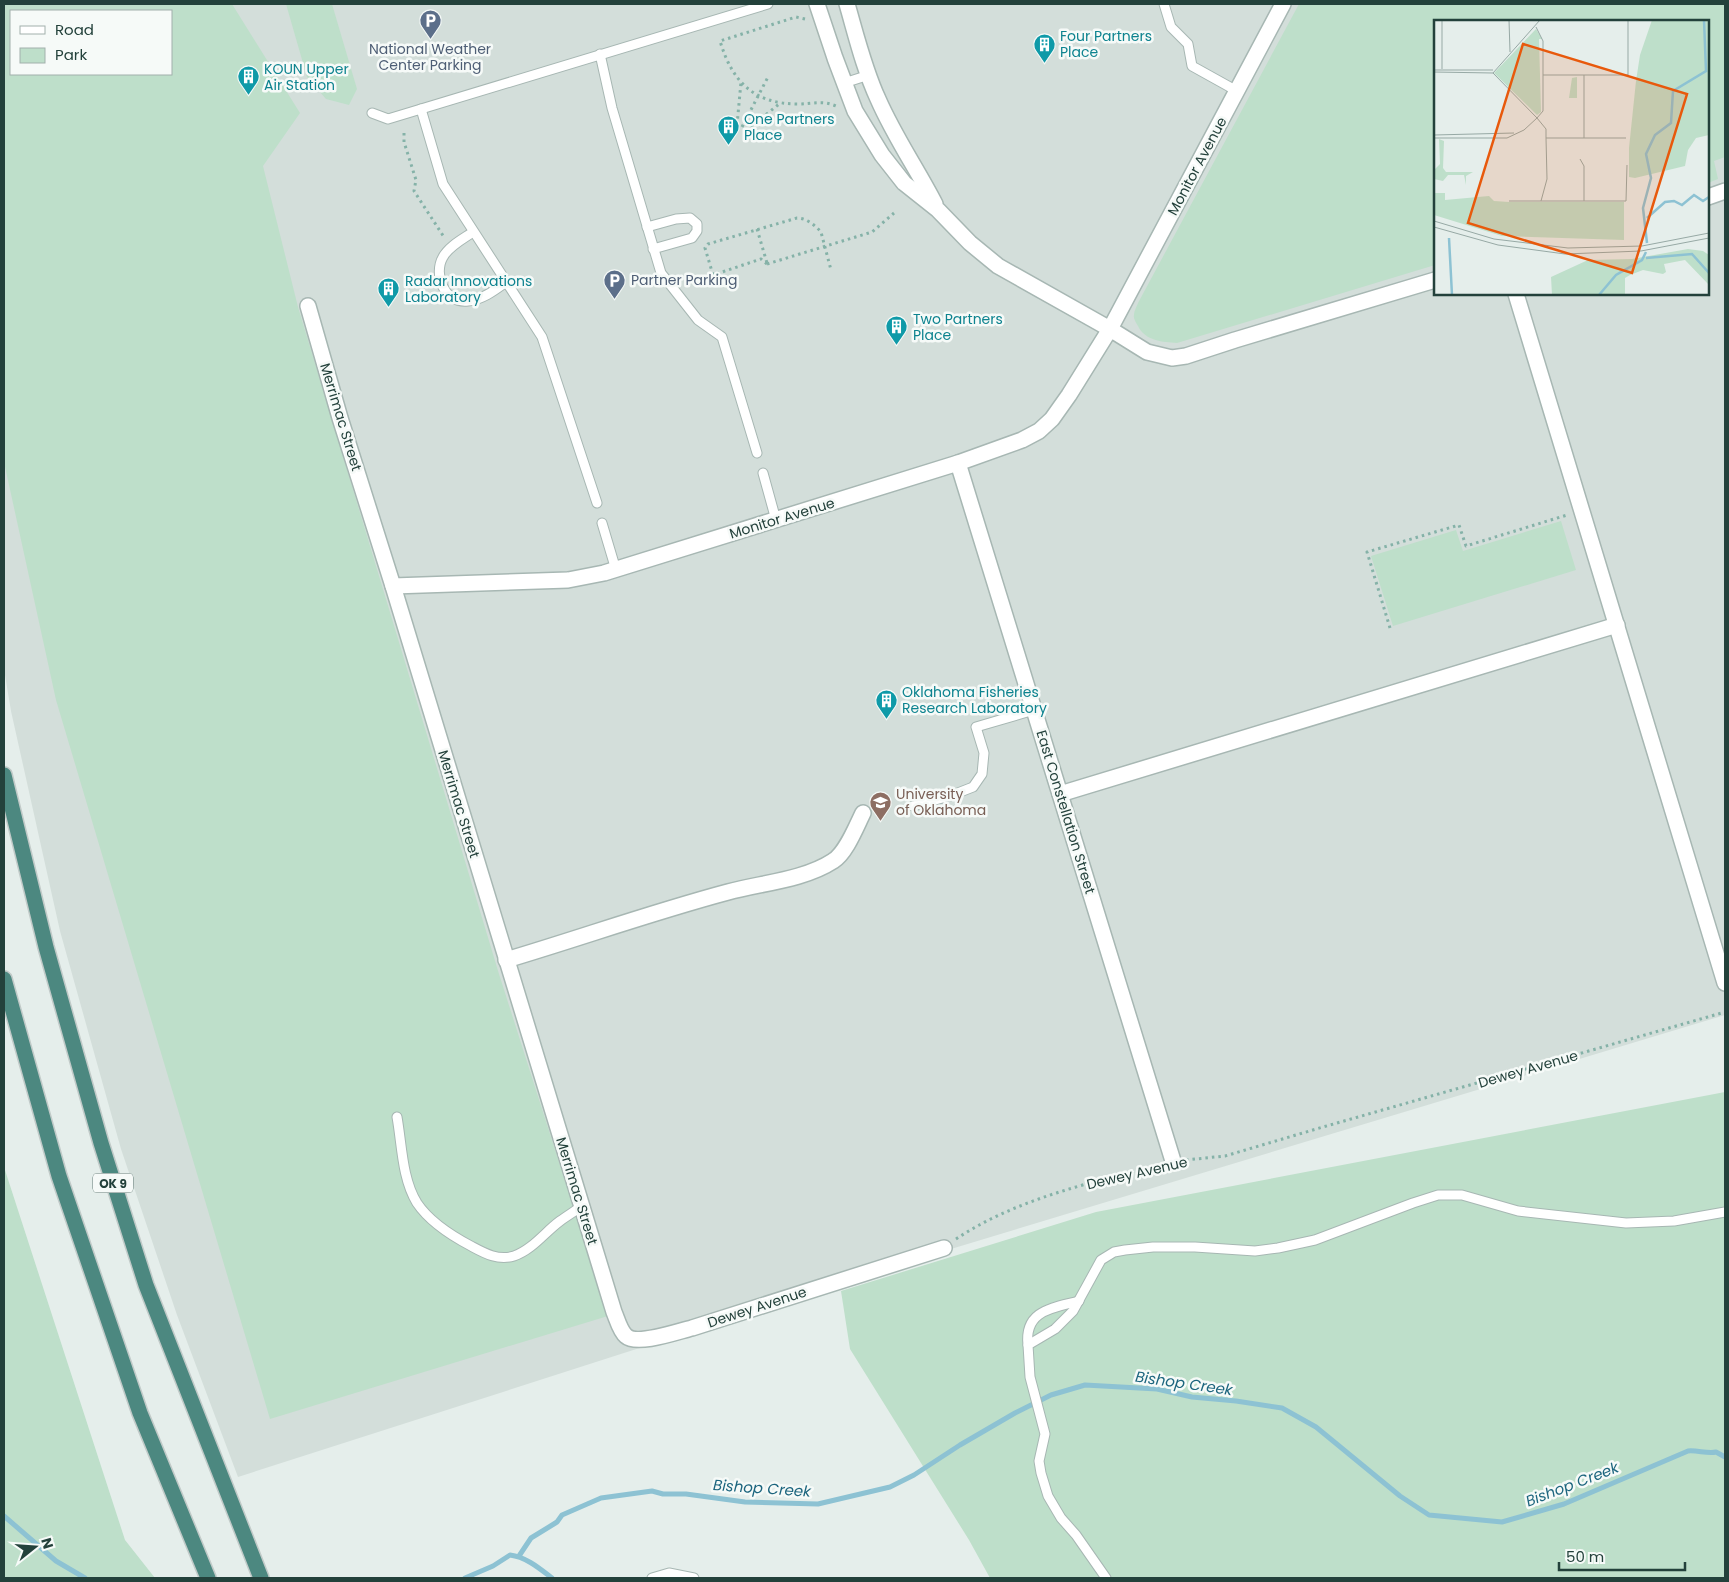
<svg xmlns="http://www.w3.org/2000/svg" width="1729" height="1582" viewBox="0 0 1729 1582" font-family="Poppins,sans-serif">
  <rect width="100%" height="100%" fill="#e5eeeb"/>
  <!-- built -->
  <path fill="#d3deda" fill-rule="evenodd" d="M4,4H1725V1015L898,1265L238,1477L177,1315L121,1149L60,931L11,711L4,669ZM11,11H171V74H11ZM1435,21H1708V294H1435Z"/>
  <!-- green -->
  <g fill="#bedfca" fill-rule="evenodd">
    <path d="M4,4H232L300,113L263,166L298,307L499,974L608,1316L270,1419L56,700L4,462ZM11,11H171V74H11Z"/>
    <path d="M286,4H332L357,89L349,105L326,99L307,77Z"/>
    <path d="M1299,4H1725V157L1714,161L1718,179L1708,183V21H1435V265L1177,343C1163,342 1145,341 1138,326C1136,323 1133,318 1134,315C1134,311 1137,306 1138,303Z"/>
    <path d="M1561,521L1576,570L1393,626L1371,556L1456,530L1463,551Z"/>
    <path d="M1725,1092V1578H990L969,1540L850,1349L841,1291L1096,1212Z"/>
    <path d="M4,1167L125,1540L155,1578H4Z"/>
  </g>
  <g fill="none" stroke-linecap="round" stroke-linejoin="round">
    <!-- stream -->
    <g stroke="#8dc2d3" stroke-width="5">
      <path d="M4,1516L56,1561L85,1578"/>
      <path d="M519,1556L531,1538L557,1522L562,1515L601,1498L652,1491L663,1494H686L745,1502L818,1504L890,1487L914,1475L960,1445L1015,1413L1051,1395L1085,1385L1157,1389L1192,1397L1236,1401L1282,1408L1316,1427L1400,1496L1429,1515L1502,1522L1564,1504L1688,1451C1697,1450 1708,1454 1716,1452L1725,1457"/>
      <path d="M465,1578L493,1566L510,1555C526,1557 539,1568 552,1578"/>
    </g>
    <defs>
      <g id="service">
        <path d="M1164,4L1171,27L1188,44L1192,66L1237,91"/>
        <path d="M600,54L612,108L661,273L698,320L722,337L757,453"/>
        <path d="M844,83L869,75"/>
        <path d="M421,109L443,184L542,337L597,503"/>
        <path d="M372,113L388,119L768,4"/>
        <path d="M647,227L676,219L690,218L697,224V231L692,238L653,249"/>
        <path d="M473,232C463,239 449,246 443,257C433,274 444,304 468,301C482,300 495,290 506,282"/>
        <path d="M763,473L776,520"/>
        <path d="M602,523L616,570"/>
        <path d="M913,806L950,796L973,787L982,774L984,753L976,727L1034,710"/>
        <path d="M397,1117C402,1145 402,1179 417,1203C429,1221 452,1236 471,1246C484,1253 498,1261 514,1256C532,1250 545,1232 560,1221C567,1216 575,1211 582,1206"/>
        <path d="M1028,1345C1024,1310 1053,1308 1079,1301"/>
        <path d="M652,1578L669,1573L694,1578"/>
        <path d="M1106,1578L1076,1535L1061,1518L1048,1496L1041,1473L1039,1461L1045,1434L1030,1377L1028,1345L1055,1329L1073,1311L1101,1260L1114,1252L1125,1250L1153,1247H1195L1255,1251L1278,1248L1315,1240L1413,1203L1438,1195H1462L1518,1211L1626,1223L1674,1221L1725,1212"/>
      </g>
      <g id="minor">
        <path d="M1708,197L1725,191"/>
        <path d="M1516,294L1725,983"/>
        <path d="M308,306L340,418L393,586L614,1312C617,1319 620,1331 626,1336C637,1346 679,1331 692,1328L944,1248"/>
        <path d="M1110,329L1283,4"/>
        <path d="M958,463L1173,1161"/>
        <path d="M393,586L568,580L604,573L958,463L1022,440L1039,431L1052,419L1069,395L1110,329L1147,352L1172,358L1186,356L1235,340L1435,280"/>
        <path d="M1060,794L1617,625"/>
        <path d="M506,960C580,938 653,912 728,892C761,883 804,880 833,861C846,853 856,827 863,813"/>
      </g>
      <g id="tertiary">
        <path d="M817,4L835,58L855,111L882,155L904,183L938,210L970,243L998,266L1110,329"/>
        <path d="M847,4C856,35 864,69 878,99C894,136 917,169 935,204"/>
      </g>
      <g id="trunk">
        <path d="M4,775L46,947L101,1143L146,1285L261,1578"/>
        <path d="M4,979L59,1176L140,1413L208,1578"/>
      </g>
    </defs>
    <!-- service casing -->
    <use href="#service" stroke="#a7b7b3" stroke-width="11"/>
    <!-- minor casing -->
    <use href="#minor" stroke="#a7b7b3" stroke-width="18"/>
    <!-- tertiary casing -->
    <use href="#tertiary" stroke="#a7b7b3" stroke-width="18"/>
    <!-- trunk casing -->
    <use href="#trunk" stroke="#c1cac8" stroke-width="18"/>
    <!-- path -->
    <g stroke="#85b2a8" stroke-width="3" stroke-dasharray="2.5 4" stroke-linecap="butt">
      <path d="M805,19L796,17L720,41C732,81 753,104 798,104C812,104 822,100 836,106"/>
      <path d="M737,125L741,82"/>
      <path d="M742,127L768,77"/>
      <path d="M746,131L779,104"/>
      <path d="M404,133V142L416,180L414,191L442,234L444,237L443,238"/>
      <path d="M757,229L767,263"/>
      <path d="M767,264L761,259L713,275L705,248L708,244L797,218C806,218 815,225 821,232L831,270"/>
      <path d="M767,264L872,232L894,213"/>
      <path d="M1390,628L1367,552L1459,525L1466,546L1567,515"/>
      <path d="M1186,1160L1225,1156L1323,1127L1725,1012"/>
      <path d="M956,1239C1016,1199 1090,1183 1158,1165"/>
    </g>
    <!-- service -->
    <use href="#service" stroke="#fff" stroke-width="9"/>
    <!-- minor -->
    <use href="#minor" stroke="#fff" stroke-width="15"/>
    <!-- tertiary -->
    <use href="#tertiary" stroke="#fff" stroke-width="15"/>
    <!-- trunk -->
    <use href="#trunk" stroke="#4c8880" stroke-width="15"/>
  </g>
  <!-- icons -->
  <defs>
    <symbol id="parking-pin" viewBox="-11 -11 22 30"><path d="M0 17L-7.5 6A9.5 9.5 0 1 1 7.5 6Z" fill="#5c6f8a" stroke="#f6faf8"/><path d="M-3.5-5.5H1a3.5 3.5 0 0 1 0 7H-1V5.5H-3.5ZM-1-3.4V-.6H.8a1.4 1.4 0 0 0 0-2.8Z" fill="#fff"/></symbol>
    <symbol id="building-pin" viewBox="-11 -11 22 30"><path d="M0 17L-7.5 6A9.5 9.5 0 1 1 7.5 6Z" fill="#0f9aa8" stroke="#f6faf8"/><path d="M-4-6H4V6H1V3H-1V6H-4ZM-2.5-4.3h1.7v1.8h-1.7ZM.8-4.3h1.7v1.8H.8ZM-2.5-1h1.7V.8h-1.7ZM.8-1h1.7V.8H.8Z" fill="#fff"/></symbol>
    <symbol id="university-pin" viewBox="-11 -11 22 30"><path d="M0 17L-7.5 6A9.5 9.5 0 1 1 7.5 6Z" fill="#8d6e63" stroke="#f6faf8"/><path d="M0-5L7-2L0 1L-7-2ZM-4 1L0 2.5L4 1V4Q0 6-4 4Z" fill="#fff"/></symbol>
  </defs>
  <g fill-rule="evenodd">
    <use href="#parking-pin" x="418" y="8" width="25" height="34"/>
    <use href="#building-pin" x="1032" y="32" width="25" height="34"/>
    <use href="#building-pin" x="236" y="64" width="25" height="34"/>
    <use href="#building-pin" x="716" y="114" width="25" height="34"/>
    <use href="#parking-pin" x="602" y="268" width="25" height="34"/>
    <use href="#building-pin" x="376" y="276" width="25" height="34"/>
    <use href="#building-pin" x="884" y="314" width="25" height="34"/>
    <use href="#building-pin" x="874" y="688" width="25" height="34"/>
    <use href="#university-pin" x="868" y="790" width="25" height="34"/>
  </g>
  <g text-anchor="middle" dominant-baseline="central" stroke-width="5" stroke-linejoin="round" paint-order="stroke">
    <!-- shield labels -->
    <rect fill="#f6faf8" stroke="#627874" stroke-width="1" x="93" y="1173.5" width="40" height="19" rx="4"/>
    <g font-size="12" font-weight="bold" fill="#23413b">
      <text x="113" y="1183">OK 9</text>
    </g>
    <!-- culture labels -->
    <g font-size="14" fill="#0d838f" stroke="#f6faf8" text-anchor="start">
      <text x="1060" y="36">Four Partners<tspan x="1060" dy="16">Place</tspan></text>
      <text x="264" y="69">KOUN Upper<tspan x="264" dy="16">Air Station</tspan></text>
      <text x="744" y="119">One Partners<tspan x="744" dy="16">Place</tspan></text>
      <text x="405" y="281">Radar Innovations<tspan x="405" dy="16">Laboratory</tspan></text>
      <text x="913" y="319">Two Partners<tspan x="913" dy="16">Place</tspan></text>
      <text x="902" y="692">Oklahoma Fisheries<tspan x="902" dy="16">Research Laboratory</tspan></text>
    </g>
    <!-- service labels -->
    <g font-size="14" fill="#4e5e75" stroke="#f6faf8">
      <text x="430" y="49">National Weather<tspan x="430" dy="16">Center Parking</tspan></text>
      <text x="631" y="280" text-anchor="start">Partner Parking</text>
    </g>
    <!-- street labels -->
    <g font-size="14" fill="#23413b" stroke="#f6faf8">
      <text transform="translate(1197 166) rotate(-62)">Monitor Avenue</text>
      <text transform="translate(341 417) rotate(73)">Merrimac Street</text>
      <text transform="translate(782 518) rotate(-17)">Monitor Avenue</text>
      <text transform="translate(459 804) rotate(73)">Merrimac Street</text>
      <text transform="translate(1066 812) rotate(73)">East Constellation Street</text>
      <text transform="translate(1528 1069) rotate(-16)">Dewey Avenue</text>
      <text transform="translate(1137 1173) rotate(-13)">Dewey Avenue</text>
      <text transform="translate(577 1191) rotate(73)">Merrimac Street</text>
      <text transform="translate(757 1307) rotate(-18)">Dewey Avenue</text>
    </g>
    <!-- education labels -->
    <g font-size="14" fill="#785e54" stroke="#f6faf8" text-anchor="start">
      <text x="896" y="794">University<tspan x="896" dy="16">of Oklahoma</tspan></text>
    </g>
    <!-- water labels -->
    <g font-size="15" font-style="italic" fill="#1c657e" stroke="#f6faf8">
      <text transform="translate(1184 1383) rotate(8)">Bishop Creek</text>
      <text transform="translate(1572 1484) rotate(-21)">Bishop Creek</text>
      <text transform="translate(762 1488) rotate(4)">Bishop Creek</text>
    </g>
  </g>
  <!-- overview -->
  <g transform="translate(1434 20)">
    <rect width="275" height="275" fill="#e5eeeb"/>
    <path d="M218,0H275V115L262,118L254,130L251,146L201,158L195,157V128L202,61L206,35ZM102,9L108,19H105L107,92L103,95L60,53ZM143,57V78H135L138,58ZM5,119L10,121L9,148L12,152H39L32,156V165L30,155H14L9,161L0,159V150L6,144ZM0,173H11V180L55,176L60,181L75,182H190V220L68,216L0,195ZM254,229L269,231L275,235V265L251,240L230,244L232,252L229,254L209,250L196,255L191,258V275H118L117,257L154,240L198,239Z" fill="#bedfca"/>
    <path fill="none" stroke="#8dc2d3" stroke-width="2.5" d="M213,198L231,182L240,181L248,185L260,175L269,181L275,177M15,218L18,275M213,223L209,188L217,158L212,134L221,115L237,103L239,71L272,51L270,0M212,238L258,234L275,253M165,275L182,255L208,240L212,232"/>
    <path fill="none" stroke="#97a9a5" stroke-width="1" d="M8,0V49M75,0L76,32M102,7L109,21V91L103,98L112,109V118L113,159L107,181M0,50H59M0,52L59,53M59,53L106,0M109,55H194V0M0,115L80,113M0,118H73L90,110L103,98L59,53M112,118H192M150,118V55M146,139L150,146V181M75,181H192L193,145M0,201L60,219L134,228L208,226L275,213M0,207L64,225L131,234L207,231L275,218"/>
    <path fill="#e8590c" fill-opacity="0.15" stroke="#e8590c" stroke-width="2.5" d="M89,24L253,74L198,253L34,203Z"/>
    <rect width="275" height="275" fill="none" stroke="#23413b" stroke-width="2.5"/>
  </g>
  <!-- border -->
  <rect width="1729" height="1582" fill="none" stroke="#23413b" stroke-width="10"/>
  <!-- legend -->
  <rect x="10" y="10" width="162" height="65" fill="#f6faf8" stroke="#a2b0ac"/>
  <rect x="20" y="26" width="25" height="8" fill="#ffffff" stroke="#a2b0ac"/>
  <text x="55" y="35" font-size="15" fill="#23413b">Road</text>
  <rect x="20" y="48" width="25" height="15" fill="#bedfca" stroke="#a2b0ac"/>
  <text x="55" y="60" font-size="15" fill="#23413b">Park</text>
  <!-- north arrow -->
  <g transform="translate(35 1547) rotate(73)" stroke="#f6faf8" stroke-width="4" paint-order="stroke">
  <path d="M0-4L9 19L0 12L-9 19Z" fill="#23413b"/>
  <text y="-8" font-size="14" font-weight="bold" text-anchor="middle" fill="#23413b">N</text>
  </g>
  <!-- scale -->
  <path d="M1559 1562v8h126v-8" fill="none" stroke="#23413b" stroke-width="2.5"/>
  <text x="1566" y="1562" font-size="15" fill="#23413b" stroke="#f6faf8" stroke-width="4" paint-order="stroke">50 m</text>
</svg>
